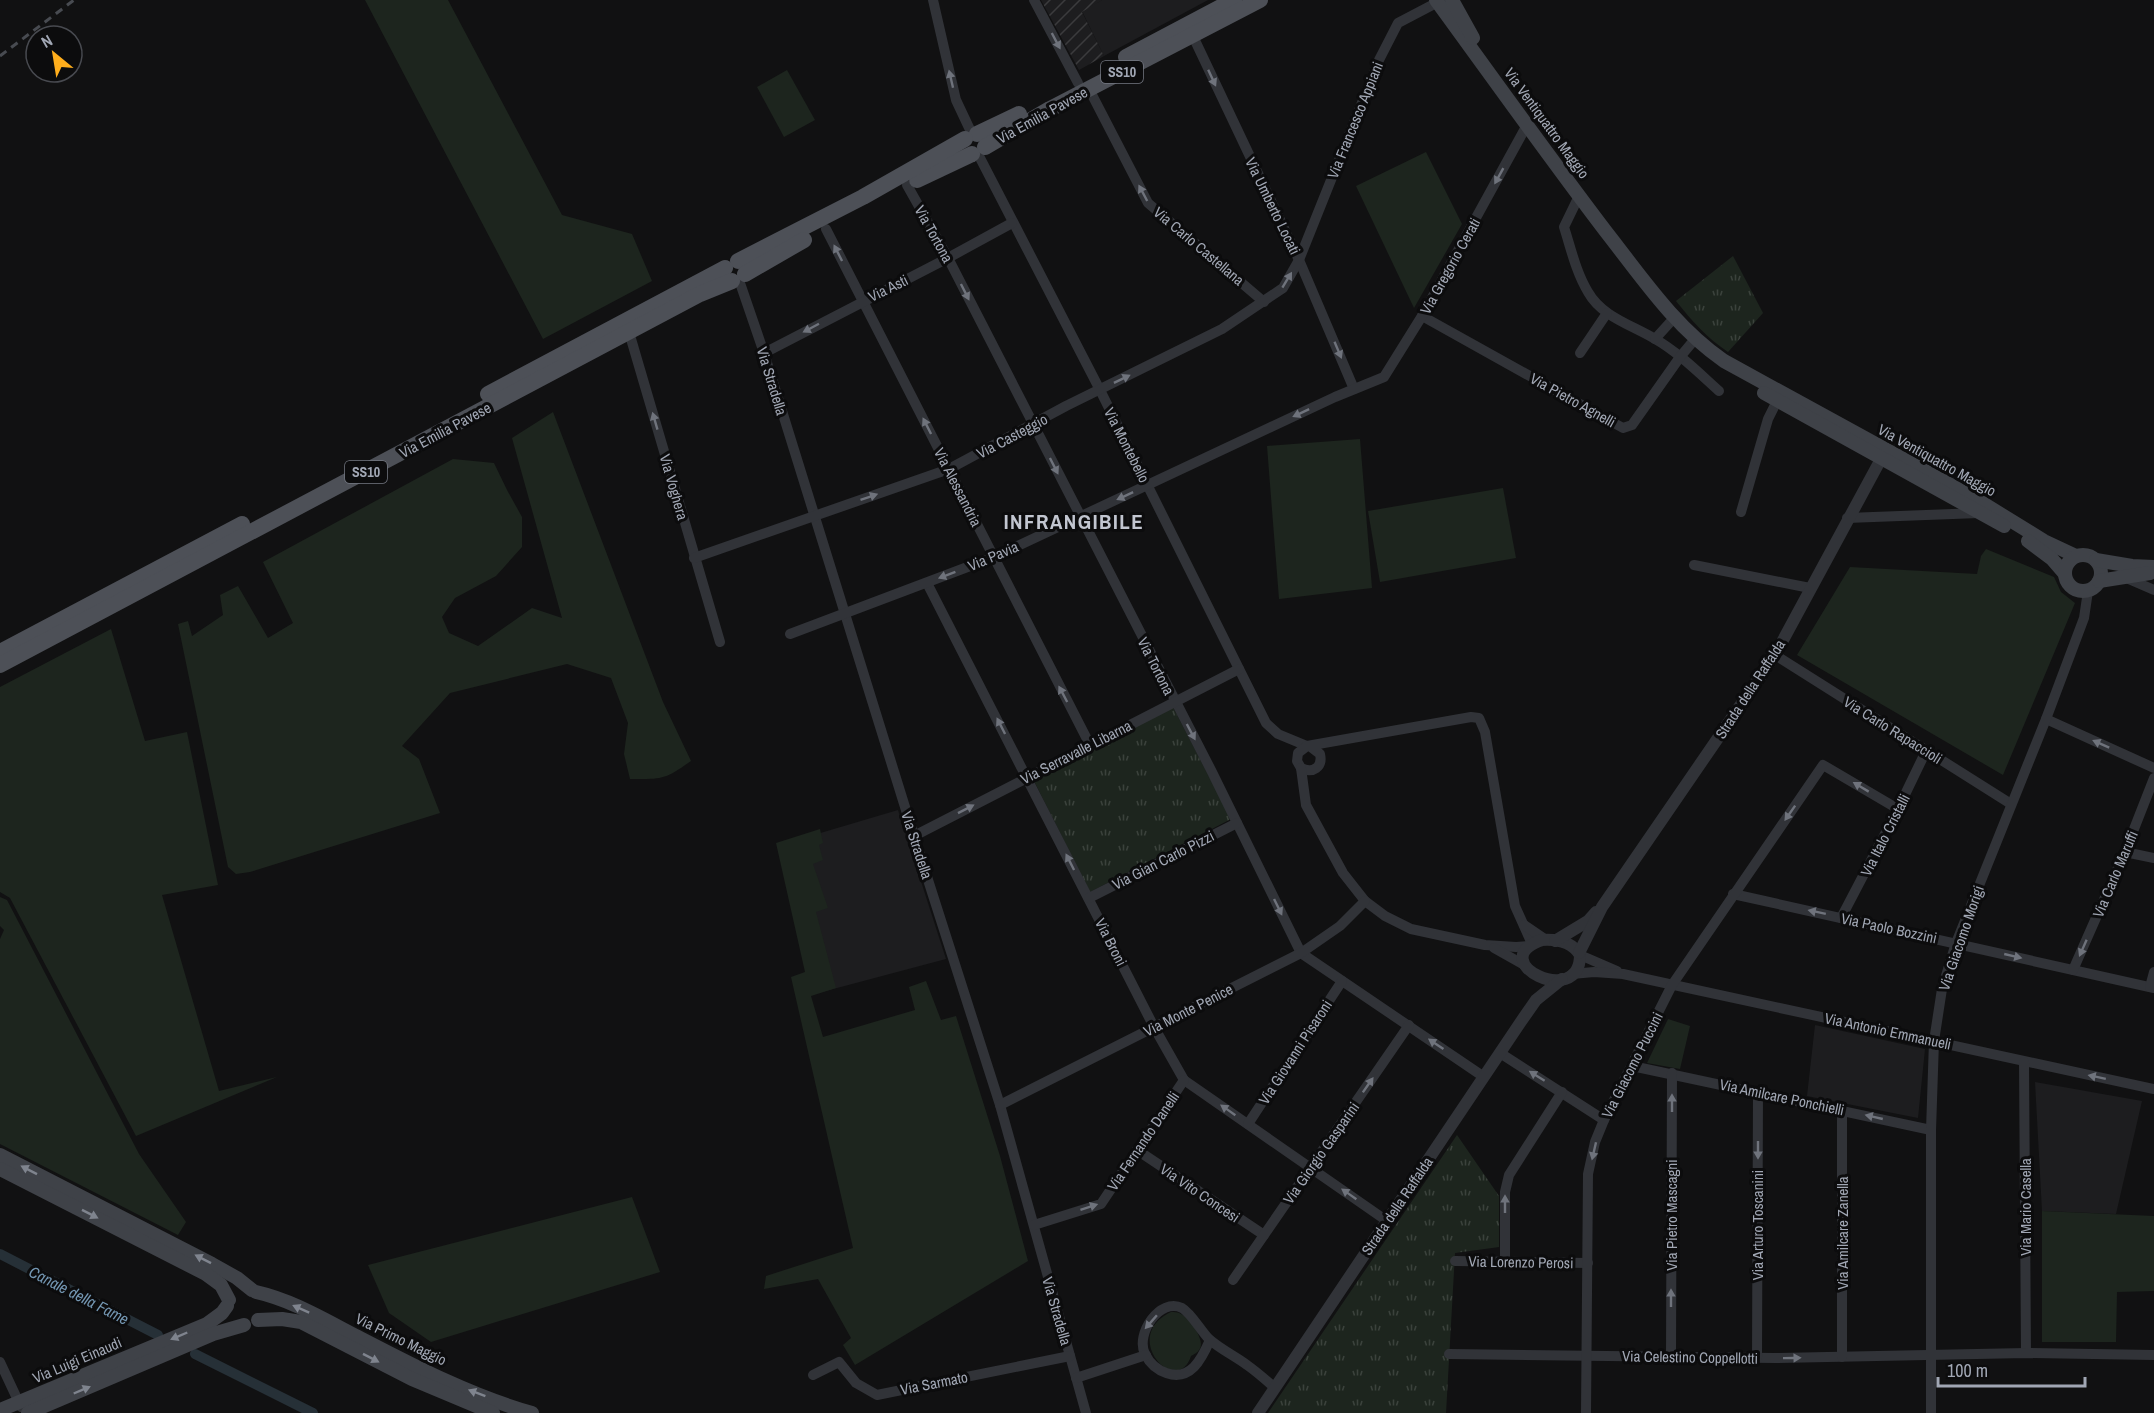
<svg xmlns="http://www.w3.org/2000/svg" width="2154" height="1413" viewBox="0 0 2154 1413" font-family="'Archivo Narrow',sans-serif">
  <defs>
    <pattern id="industrial-furrows" width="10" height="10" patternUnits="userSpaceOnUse" patternTransform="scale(1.5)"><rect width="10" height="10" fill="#1d1d1f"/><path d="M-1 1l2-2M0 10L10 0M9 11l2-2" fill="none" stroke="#3b3b3d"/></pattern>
    <pattern id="park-tufts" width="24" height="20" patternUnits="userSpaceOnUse" patternTransform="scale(1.5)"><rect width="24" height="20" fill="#1d251e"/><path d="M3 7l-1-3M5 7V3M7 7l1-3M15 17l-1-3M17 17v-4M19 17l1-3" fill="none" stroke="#3b423c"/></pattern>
  </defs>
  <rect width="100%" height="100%" fill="#111112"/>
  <!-- built -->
  <g fill="#1d1d1f">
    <path d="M1102,0H1208L1104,56L1082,11Z"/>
    <path d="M898,810L946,959L822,992L780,845Z"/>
    <path d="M1815,1025L1925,1049L1918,1118L1807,1096Z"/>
    <path d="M2035,1082L2142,1101L2116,1214L2042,1211Z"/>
  </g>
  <!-- industrial -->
  <path fill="url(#industrial-furrows)" d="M1041,0H1102L1082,12L1104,56L1079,70Z"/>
  <!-- grass -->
  <g fill="#1d251e">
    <path d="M365,0H448L562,215L632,234L652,281L543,339Z"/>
    <path d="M787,70L815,120L784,137L757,87Z"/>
    <path d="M1426,152L1462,224L1414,308L1356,186Z"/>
    <path d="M553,412L663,702L691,761C664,780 663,779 630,779L624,754L628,723L611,678L567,664L450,693L402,746L419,759L440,813L250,872L236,874L228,867L178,624L188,621L192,636L223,615L220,595L238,586L268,638L293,623L263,562L453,459L494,463L507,490L522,517V547L496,576L455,598L442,617L449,633L478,646L532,608L562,618L512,438Z"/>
    <path d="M1360,439L1372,588L1279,599L1267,446Z"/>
    <path d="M1503,488L1516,558L1380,582L1368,511Z"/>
    <path d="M1986,549L2054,577L2061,592L2075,603L2003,775L1797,655L1850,567L1977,574L1981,556Z"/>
    <path d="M111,629L145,741L187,732L218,885L162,895L219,1091L277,1077L136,1136L10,898L0,892V687Z"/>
    <path d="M820,829L823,843L819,845L823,860L813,864L828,908L816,912L836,988L811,996L823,1037L915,1010L909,987L926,981L941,1020L956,1016L1000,1156L1028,1261L855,1365L843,1345L851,1338L818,1279L764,1289L766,1276L853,1248L791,977L805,972L776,843Z"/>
    <path d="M0,897L7,900L139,1154L186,1222L178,1235L0,1144V939L4,930L0,926Z"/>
    <path d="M1668,1019L1690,1026L1680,1069L1647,1063Z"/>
    <path d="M632,1197L660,1272L431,1342L389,1313L368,1265Z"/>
    <path d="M2042,1211L2154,1216V1291L2117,1292L2116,1342H2042Z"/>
    <path d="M1171,1312C1174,1312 1178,1312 1181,1314C1189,1317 1207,1342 1199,1350C1197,1353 1194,1354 1191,1356C1177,1399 1119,1336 1171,1312Z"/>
  </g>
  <!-- park -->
  <g fill="url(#park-tufts)">
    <path d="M1733,256L1763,313L1728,352C1707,338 1692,321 1676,301Z"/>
    <path d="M1173,707L1231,819L1090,892L1033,779Z"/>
    <path d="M1457,1135L1499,1196V1247L1455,1253L1446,1413H1268Z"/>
  </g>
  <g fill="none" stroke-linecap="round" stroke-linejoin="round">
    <!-- canal -->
    <g stroke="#263037" stroke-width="10">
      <path d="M0,1254L158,1335"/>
      <path d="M195,1354L313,1413"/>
    </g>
    <!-- minor -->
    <g stroke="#313338" stroke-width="10">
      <path d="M933,0L956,100L972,134"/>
      <path d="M1034,0L1078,83"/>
      <path d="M1191,32L1299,260L1354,389"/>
      <path d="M1089,89L1148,203L1264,302"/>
      <path d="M978,154L1100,390L1266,723L1278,734L1307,746"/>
      <path d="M907,185L948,258L1212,772L1301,953L1484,1077"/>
      <path d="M1579,196L1564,227C1571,249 1576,272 1588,292C1602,317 1632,325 1655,339C1678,352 1699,373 1719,391"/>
      <path d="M826,229L1090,745"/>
      <path d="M739,280L764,353L914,836L1000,1105L1086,1413"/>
      <path d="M1422,316L1623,428L1632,425L1680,357L1695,339"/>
      <path d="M629,332L720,642"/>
      <path d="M1655,339L1674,318"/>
      <path d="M764,353L948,258L1012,223"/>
      <path d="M1580,353L1607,313"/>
      <path d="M1741,512L1768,419L1780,395"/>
      <path d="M1847,518L1979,513"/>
      <path d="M694,558L949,469L1066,406L1222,329L1283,288L1299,260L1379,60L1398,23L1438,2"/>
      <path d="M1694,565L1810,588"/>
      <path d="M2124,577L2154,590"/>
      <path d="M927,583L1154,1027L1184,1080L1387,1221"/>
      <path d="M790,634L994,557L1335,397L1384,377L1422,316L1527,125"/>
      <path d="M1775,655L2011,804"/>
      <path d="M2046,719L2154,768"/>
      <path d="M1311,747L1320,754C1323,767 1313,774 1301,768L1297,761L1298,753L1307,746L1471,717L1479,718L1485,732L1515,906L1532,944"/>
      <path d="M1301,768L1306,805L1343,873L1365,901L1385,916L1411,929L1485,945L1516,947L1529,946"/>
      <path d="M914,836L1239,669"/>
      <path d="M2125,852L2154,858"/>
      <path d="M1733,894L2154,988"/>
      <path d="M1089,898L1237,823"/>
      <path d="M1841,918L1898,809L1926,751"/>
      <path d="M1524,925L1546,940"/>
      <path d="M1494,948L1526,966"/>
      <path d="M1580,955L1617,971"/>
      <path d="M2073,970L2125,852L2154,778"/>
      <path d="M1572,974L1594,972L1623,974L2154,1089"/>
      <path d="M2150,987L2154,972"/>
      <path d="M1500,1053L1604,1120"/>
      <path d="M2024,1062L2026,1353"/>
      <path d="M1632,1066L1931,1130"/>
      <path d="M1000,1105L1301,953L1340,926L1365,901"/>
      <path d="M1248,1124L1342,981"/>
      <path d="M1137,1150L1264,1235"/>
      <path d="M1034,1225L1101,1204L1184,1080"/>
      <path d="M1455,1261L1588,1263"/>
      <path d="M1505,1262V1192L1509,1175L1562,1092"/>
      <path d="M1233,1280L1409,1025"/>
      <path d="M1210,1340C1206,1349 1201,1360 1194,1367C1178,1383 1154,1372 1145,1354C1135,1334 1160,1297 1182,1308C1191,1313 1201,1331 1209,1339C1220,1349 1235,1356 1247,1365C1257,1372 1266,1380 1275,1388"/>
      <path d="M1449,1354L1774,1358L2026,1353L2154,1355"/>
      <path d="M1671,1357L1672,1073"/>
      <path d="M1842,1357V1109"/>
      <path d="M1757,1358L1758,1092"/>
      <path d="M0,1362L21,1407"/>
      <path d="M813,1375L839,1362L856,1383L877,1395L1070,1356"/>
      <path d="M1076,1378L1146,1355"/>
      <path d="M1586,1413L1588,1174L1595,1142L1604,1120L1672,985L1823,765L1898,809"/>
      <path d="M1931,1413V1130L1934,1041L1942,989L1956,943L2046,719L2084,618L2088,591"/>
    </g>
    <!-- tertiary -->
    <g stroke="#313338" stroke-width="12">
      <path d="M1542,940C1557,939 1572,942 1580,955C1580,1010 1482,961 1542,940Z"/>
      <path d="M1555,941L1588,921L1596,912"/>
      <path d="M1579,953L1602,907L1775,655L1881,459"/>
      <path d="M1258,1413L1520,1023L1536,1000L1562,979"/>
    </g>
    <!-- secondary -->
    <g stroke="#3f4248" stroke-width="14">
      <path d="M1436,0C1493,78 1549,157 1607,233C1643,279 1675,327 1724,361L1976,499L2044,541L2076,556"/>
      <path d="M1452,0L1473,38"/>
      <path d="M1764,393L2004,526"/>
      <path d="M2028,541L2052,559L2065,574"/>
      <circle cx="2083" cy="573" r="18"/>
      <path d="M2096,560L2132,566L2154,567"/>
      <path d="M2099,581L2150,573"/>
      <path d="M0,1155L212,1264L237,1278L252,1290"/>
      <path d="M0,1169L206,1274L221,1285L229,1300"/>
      <path d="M256,1292C292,1300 325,1320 358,1337C414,1366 471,1396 532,1413"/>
      <path d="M258,1320L282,1319L301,1322L412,1379L493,1413"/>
      <path d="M0,1410L207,1324L222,1313L227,1306"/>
      <path d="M28,1413L213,1334L244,1325"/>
    </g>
    <!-- primary -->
    <g stroke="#4d5057" stroke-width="16">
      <path d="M1126,57L1234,0"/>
      <path d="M977,134L1019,114"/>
      <path d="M985,147L1050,109L1260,0"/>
      <path d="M917,180L972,154"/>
      <path d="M738,261L863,197L965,139"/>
      <path d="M745,274L804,240"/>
      <path d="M488,394L725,268"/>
      <path d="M0,652L242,524"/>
      <path d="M0,665L700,294L732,281"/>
    </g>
    <!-- rail -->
    <path stroke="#484b51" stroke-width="3" stroke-dasharray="8 6" stroke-linecap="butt" d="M0,56L74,0"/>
  </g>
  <!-- one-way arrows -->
  <defs><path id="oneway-solid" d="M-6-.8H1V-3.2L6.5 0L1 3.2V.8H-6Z" transform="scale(1.5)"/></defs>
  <g fill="#6f737c">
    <use href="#oneway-solid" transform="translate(1056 41) rotate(62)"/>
    <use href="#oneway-solid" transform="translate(1212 78) rotate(65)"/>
    <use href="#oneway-solid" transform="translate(951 79) rotate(-103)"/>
    <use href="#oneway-solid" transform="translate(1499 176) rotate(119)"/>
    <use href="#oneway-solid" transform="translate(1143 193) rotate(-118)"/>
    <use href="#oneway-solid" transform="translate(838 253) rotate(-117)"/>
    <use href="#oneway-solid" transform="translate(1287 280) rotate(-59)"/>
    <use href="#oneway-solid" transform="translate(965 292) rotate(63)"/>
    <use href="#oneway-solid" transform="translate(811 328) rotate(152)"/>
    <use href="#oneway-solid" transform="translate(1338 350) rotate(67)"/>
    <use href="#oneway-solid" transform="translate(1122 379) rotate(-26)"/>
    <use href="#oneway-solid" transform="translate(1301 413) rotate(155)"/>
    <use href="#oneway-solid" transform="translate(655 421) rotate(-106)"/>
    <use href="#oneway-solid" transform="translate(927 426) rotate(-117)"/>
    <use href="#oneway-solid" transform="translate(1054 466) rotate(63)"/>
    <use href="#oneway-solid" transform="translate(1125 496) rotate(155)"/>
    <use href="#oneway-solid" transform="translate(869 497) rotate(-19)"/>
    <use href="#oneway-solid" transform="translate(947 575) rotate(159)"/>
    <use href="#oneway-solid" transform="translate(1063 694) rotate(-118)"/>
    <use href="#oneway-solid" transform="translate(1001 726) rotate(-117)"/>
    <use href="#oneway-solid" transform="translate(1191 732) rotate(62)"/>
    <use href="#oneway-solid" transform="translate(2101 744) rotate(-156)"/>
    <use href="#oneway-solid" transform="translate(1861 787) rotate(-149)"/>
    <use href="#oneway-solid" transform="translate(966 809) rotate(-27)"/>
    <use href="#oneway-solid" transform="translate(1790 813) rotate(125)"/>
    <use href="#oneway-solid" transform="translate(1070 862) rotate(-117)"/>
    <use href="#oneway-solid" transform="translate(1278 907) rotate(64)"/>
    <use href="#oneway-solid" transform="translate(1817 912) rotate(-168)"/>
    <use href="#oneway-solid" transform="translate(2083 948) rotate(114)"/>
    <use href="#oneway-solid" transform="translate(2013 956) rotate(13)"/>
    <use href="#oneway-solid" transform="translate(1436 1044) rotate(-146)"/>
    <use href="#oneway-solid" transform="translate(1537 1076) rotate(-148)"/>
    <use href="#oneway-solid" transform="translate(2097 1077) rotate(-168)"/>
    <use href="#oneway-solid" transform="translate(1368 1085) rotate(-55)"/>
    <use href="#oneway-solid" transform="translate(1672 1103) rotate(-90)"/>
    <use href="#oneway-solid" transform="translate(1228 1110) rotate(-145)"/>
    <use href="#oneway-solid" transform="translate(1874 1117) rotate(-167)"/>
    <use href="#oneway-solid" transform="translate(1758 1150) rotate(90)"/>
    <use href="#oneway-solid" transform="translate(1594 1151) rotate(103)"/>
    <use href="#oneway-solid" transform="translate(1349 1194) rotate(-145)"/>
    <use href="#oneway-solid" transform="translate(1505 1204) rotate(-90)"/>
    <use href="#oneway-solid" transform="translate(1089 1207) rotate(-18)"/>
    <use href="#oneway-solid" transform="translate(1671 1298) rotate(-90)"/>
    <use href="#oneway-solid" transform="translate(1151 1322) rotate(131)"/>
    <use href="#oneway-solid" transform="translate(1792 1358) rotate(-1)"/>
  </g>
  <g fill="#7f848e">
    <use href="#oneway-solid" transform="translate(29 1170) rotate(-153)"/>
    <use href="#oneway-solid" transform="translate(90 1214) rotate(27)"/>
    <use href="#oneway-solid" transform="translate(203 1259) rotate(-153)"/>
    <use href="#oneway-solid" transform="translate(301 1309) rotate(-156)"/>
    <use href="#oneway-solid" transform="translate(179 1336) rotate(157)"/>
    <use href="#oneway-solid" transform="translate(371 1358) rotate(27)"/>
    <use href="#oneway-solid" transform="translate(82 1390) rotate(-23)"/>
    <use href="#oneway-solid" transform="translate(477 1393) rotate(-159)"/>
  </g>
  <g text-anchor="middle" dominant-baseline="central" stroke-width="6" stroke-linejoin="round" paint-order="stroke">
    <!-- shield labels -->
    <g fill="#0c0c0d" stroke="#747882" stroke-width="1.5">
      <rect x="1101" y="61" width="42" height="22" rx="4.5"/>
      <rect x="345" y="461" width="42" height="22" rx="4.5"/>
    </g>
    <g font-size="14" font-weight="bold" fill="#a1a7b4">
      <text x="1122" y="72">SS10</text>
      <text x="366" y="472">SS10</text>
    </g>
    <!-- street labels -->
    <g font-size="15" fill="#a1a7b4" stroke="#0c0c0d">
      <text transform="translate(1042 115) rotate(-29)">Via Emilia Pavese</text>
      <text transform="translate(1355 120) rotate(-68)">Via Francesco Appiani</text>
      <text transform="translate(1547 123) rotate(54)">Via Ventiquattro Maggio</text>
      <text transform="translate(1273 206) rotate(64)">Via Umberto Locati</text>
      <text transform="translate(934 234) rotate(61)">Via Tortona</text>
      <text transform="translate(1199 246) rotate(40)">Via Carlo Castellana</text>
      <text transform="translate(1450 266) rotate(-61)">Via Gregorio Cerati</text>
      <text transform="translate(888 288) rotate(-26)">Via Asti</text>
      <text transform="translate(772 381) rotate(73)">Via Stradella</text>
      <text transform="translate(1573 400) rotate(29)">Via Pietro Agnelli</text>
      <text transform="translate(445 430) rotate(-28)">Via Emilia Pavese</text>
      <text transform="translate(1012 436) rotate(-28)">Via Casteggio</text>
      <text transform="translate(1127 445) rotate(63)">Via Montebello</text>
      <text transform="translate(1937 460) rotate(29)">Via Ventiquattro Maggio</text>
      <text transform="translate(674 487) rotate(74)">Via Voghera</text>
      <text transform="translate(958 487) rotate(63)">Via Alessandria</text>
      <text transform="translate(993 556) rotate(-23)">Via Pavia</text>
      <text transform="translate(1156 666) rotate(63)">Via Tortona</text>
      <text transform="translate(1750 689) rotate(-57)">Strada della Raffalda</text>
      <text transform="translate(1893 730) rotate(32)">Via Carlo Rapaccioli</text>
      <text transform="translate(1076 752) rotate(-27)">Via Serravalle Libarna</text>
      <text transform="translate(1885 835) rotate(-63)">Via Italo Cristalli</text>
      <text transform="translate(917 845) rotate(72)">Via Stradella</text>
      <text transform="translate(1163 860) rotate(-27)">Via Gian Carlo Pizzi</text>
      <text transform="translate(2115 874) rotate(-67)">Via Carlo Maruffi</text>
      <text transform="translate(1889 928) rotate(12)">Via Paolo Bozzini</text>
      <text transform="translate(1961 938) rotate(-71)">Via Giacomo Morigi</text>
      <text transform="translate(1111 942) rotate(63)">Via Broni</text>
      <text transform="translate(1188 1010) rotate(-27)">Via Monte Penice</text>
      <text transform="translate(1888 1031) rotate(12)">Via Antonio Emmanueli</text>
      <text transform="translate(1295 1052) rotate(-57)">Via Giovanni Pisaroni</text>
      <text transform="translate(1632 1065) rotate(-63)">Via Giacomo Puccini</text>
      <text transform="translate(1782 1097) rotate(12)">Via Amilcare Ponchielli</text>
      <text transform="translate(1143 1141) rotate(-56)">Via Fernando Danelli</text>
      <text transform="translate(1321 1153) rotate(-55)">Via Giorgio Gasparini</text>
      <text transform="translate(1200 1193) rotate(34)">Via Vito Concesi</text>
      <text transform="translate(1397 1206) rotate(-56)">Strada della Raffalda</text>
      <text transform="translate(2025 1207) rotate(-90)">Via Mario Casella</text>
      <text transform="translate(1671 1215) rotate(-90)">Via Pietro Mascagni</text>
      <text transform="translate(1757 1225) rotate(-90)">Via Arturo Toscanini</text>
      <text transform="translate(1842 1233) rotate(-90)">Via Amilcare Zanella</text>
      <text transform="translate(1521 1262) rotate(1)">Via Lorenzo Perosi</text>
      <text transform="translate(1057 1311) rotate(74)">Via Stradella</text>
      <text transform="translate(401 1339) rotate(26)">Via Primo Maggio</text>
      <text transform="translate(1690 1357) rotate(1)">Via Celestino Coppellotti</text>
      <text transform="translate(77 1360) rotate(-23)">Via Luigi Einaudi</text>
      <text transform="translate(934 1383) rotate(-11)">Via Sarmato</text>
    </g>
    <!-- water labels -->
    <g font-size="16" font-style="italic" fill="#7497b3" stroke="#0c0c0d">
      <text transform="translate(79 1295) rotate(27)">Canale della Fame</text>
    </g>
    <!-- district labels -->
    <g font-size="21" font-weight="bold" letter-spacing="1.5" fill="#c2c6d0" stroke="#0c0c0d">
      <text x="1074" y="521">INFRANGIBILE</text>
    </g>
  </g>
  <!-- north arrow -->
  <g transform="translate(54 54) rotate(330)"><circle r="28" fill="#0c0c0d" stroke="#484a50" stroke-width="1.5"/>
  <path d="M0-4.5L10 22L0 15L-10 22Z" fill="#ffae1c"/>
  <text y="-9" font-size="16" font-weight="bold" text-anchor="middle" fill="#a1a7b4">N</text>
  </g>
  <!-- scale -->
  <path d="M1938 1377v9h147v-9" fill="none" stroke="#a1a7b4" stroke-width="3"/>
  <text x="1947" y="1377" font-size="18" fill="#a1a7b4" stroke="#0c0c0d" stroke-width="4.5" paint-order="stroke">100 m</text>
</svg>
